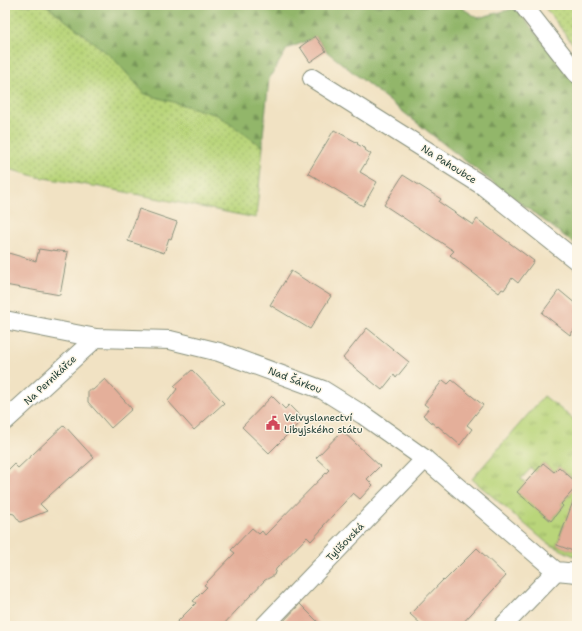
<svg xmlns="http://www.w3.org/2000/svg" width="582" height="631" viewBox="0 0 582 631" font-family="'Shantell Sans',sans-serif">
  <defs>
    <pattern id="grass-tufts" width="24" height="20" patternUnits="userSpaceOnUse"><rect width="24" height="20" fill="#b9d57a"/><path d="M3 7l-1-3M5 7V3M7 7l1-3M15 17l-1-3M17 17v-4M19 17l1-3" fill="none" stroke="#96ae65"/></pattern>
    <pattern id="forest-firs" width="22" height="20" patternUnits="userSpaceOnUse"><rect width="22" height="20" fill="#92b66a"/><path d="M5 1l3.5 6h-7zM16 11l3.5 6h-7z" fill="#779558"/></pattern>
    <pattern id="garden-dots" width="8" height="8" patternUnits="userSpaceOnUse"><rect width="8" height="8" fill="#b9d57a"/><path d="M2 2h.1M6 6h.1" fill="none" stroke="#96ae65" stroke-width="1.8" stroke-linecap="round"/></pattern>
  </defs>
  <rect width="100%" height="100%" fill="#fcf5e5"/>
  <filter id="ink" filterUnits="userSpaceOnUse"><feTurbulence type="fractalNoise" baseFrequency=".025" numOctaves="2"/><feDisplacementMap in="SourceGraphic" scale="8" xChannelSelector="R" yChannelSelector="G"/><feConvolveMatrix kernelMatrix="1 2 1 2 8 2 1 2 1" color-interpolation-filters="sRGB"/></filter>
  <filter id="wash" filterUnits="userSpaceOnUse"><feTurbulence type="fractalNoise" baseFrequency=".012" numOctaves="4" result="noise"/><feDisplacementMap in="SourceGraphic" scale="16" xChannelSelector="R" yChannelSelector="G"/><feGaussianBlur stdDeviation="0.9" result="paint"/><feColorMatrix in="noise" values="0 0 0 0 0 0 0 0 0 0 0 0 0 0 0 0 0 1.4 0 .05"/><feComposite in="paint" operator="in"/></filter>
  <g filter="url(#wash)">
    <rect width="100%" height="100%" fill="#f1e2c3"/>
    <!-- grass -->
    <path fill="url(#grass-tufts)" stroke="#6c8957" d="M544,396L577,422V483L559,467L554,472L543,463L535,472L531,468L521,479L526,483L518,492L551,521L563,506L561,504L577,486V530L564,525L557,545L573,551L577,541V548L574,556L547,543L472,479Z"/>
    <!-- forest -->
    <path fill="url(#forest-firs)" stroke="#587a4f" d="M46,5H457L478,18L516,8L577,86V246L550,225L487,178L326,51L316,37L287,49L269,79L263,135V147L217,115L145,94L113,58Z"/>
    <!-- garden -->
    <g fill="url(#garden-dots)" stroke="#6c8957">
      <path d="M5,5H46L113,58L145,94L217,115L263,147L256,218L100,187L38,177L5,168Z"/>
      <path d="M547,5H577V49L546,9Z"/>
    </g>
    <g id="blocks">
      <!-- building -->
      <g fill="#e4af9a">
        <path d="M315,36L326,51L310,62L300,47Z"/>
        <path d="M334,130L358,143L357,144L366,149L365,150L371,154L360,172L377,182L363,206L308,173Z"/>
        <path d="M403,175L441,199L439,202L473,225L477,219L534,261L518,283L512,278L504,290L502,289L499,293L450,255L454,251L384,205Z"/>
        <path d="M139,209L177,222L171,239L169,238L164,253L128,241Z"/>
        <path d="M39,249L52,251V250L68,252L60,295L5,285V252L36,261Z"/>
        <path d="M291,271L331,296L310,329L270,305Z"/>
        <path d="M559,290L577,305V326L570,335L542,313Z"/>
        <path d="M367,328L409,362L396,378L394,375L382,390L343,358Z"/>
        <path d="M192,370L224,403L194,430L168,401L177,389L174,386Z"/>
        <path d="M105,379L132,409L111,428L88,402V390H93Z"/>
        <path d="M443,380L448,384L452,380L483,405L467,425L472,429L460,445L438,426L437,427L423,415L429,408L424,404Z"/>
        <path d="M272,396L285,409L289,405L303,419L269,453L242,427Z"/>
        <path d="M64,425L94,458L71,478L70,477L40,504L47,511L20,522L14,514L5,512V473L14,464L18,468Z"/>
        <path d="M342,431L380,466L367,479L373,485L360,499L353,493L323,526L324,527L311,541L307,537L276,569L274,575L271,577L265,580L222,626H173L196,603L193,601L207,587L204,585L235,553L231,550L252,528L259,534L262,531L265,535L329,470L316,458Z"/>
        <path d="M543,463L554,472L559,467L577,483V486L561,504L563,506L551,521L517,492Z"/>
        <path d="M575,496H577V541L573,551L557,545Z"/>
        <path d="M477,548L506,576L460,626H423L410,614L443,580L444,581Z"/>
        <path d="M300,604L322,626H279Z"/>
      </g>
    </g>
  </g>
  <g filter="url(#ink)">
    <use href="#blocks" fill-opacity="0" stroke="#88907c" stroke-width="1"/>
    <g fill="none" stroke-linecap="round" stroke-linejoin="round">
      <defs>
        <g id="street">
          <path d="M523,5L577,74"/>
          <path d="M312,78L483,186L577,261"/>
          <path d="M5,320L96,338L170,340L219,352L323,390L363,415L425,459L556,571L577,573"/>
          <path d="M5,421L96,338"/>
          <path d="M264,626L425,459"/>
          <path d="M503,626L556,571"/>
        </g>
      </defs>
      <!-- street casing -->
      <use href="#street" stroke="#88907c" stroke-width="20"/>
      <!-- street -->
      <use href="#street" stroke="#fff" stroke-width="18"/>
    </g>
  </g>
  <!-- icons -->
  <defs>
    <symbol id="civic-bare" viewBox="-9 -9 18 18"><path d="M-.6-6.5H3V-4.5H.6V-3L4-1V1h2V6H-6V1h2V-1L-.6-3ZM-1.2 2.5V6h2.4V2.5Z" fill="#d1495b" stroke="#fcf5e5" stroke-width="2.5" paint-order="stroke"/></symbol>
  </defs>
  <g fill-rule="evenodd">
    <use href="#civic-bare" x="263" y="413" width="20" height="20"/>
  </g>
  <g text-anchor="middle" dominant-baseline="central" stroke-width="3" stroke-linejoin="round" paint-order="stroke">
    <!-- street labels -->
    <g font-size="10" fill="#1f3d34" stroke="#fcf5e5">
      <text transform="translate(449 164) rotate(32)">Na Pahoubce</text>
      <text transform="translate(50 380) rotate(-43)">Na Pernikářce</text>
      <text transform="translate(295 380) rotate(21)">Nad Šárkou</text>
      <text transform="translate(345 542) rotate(-46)">Tylišovská</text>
    </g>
    <!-- poi labels -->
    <g font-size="10" fill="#1f3d34" stroke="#fcf5e5" text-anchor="start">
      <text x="284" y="417">Velvyslanectví<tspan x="284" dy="12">Libyjského státu</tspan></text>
    </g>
  </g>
  <!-- margin -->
  <rect width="582" height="631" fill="none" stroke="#fcf5e5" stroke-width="20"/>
</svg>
